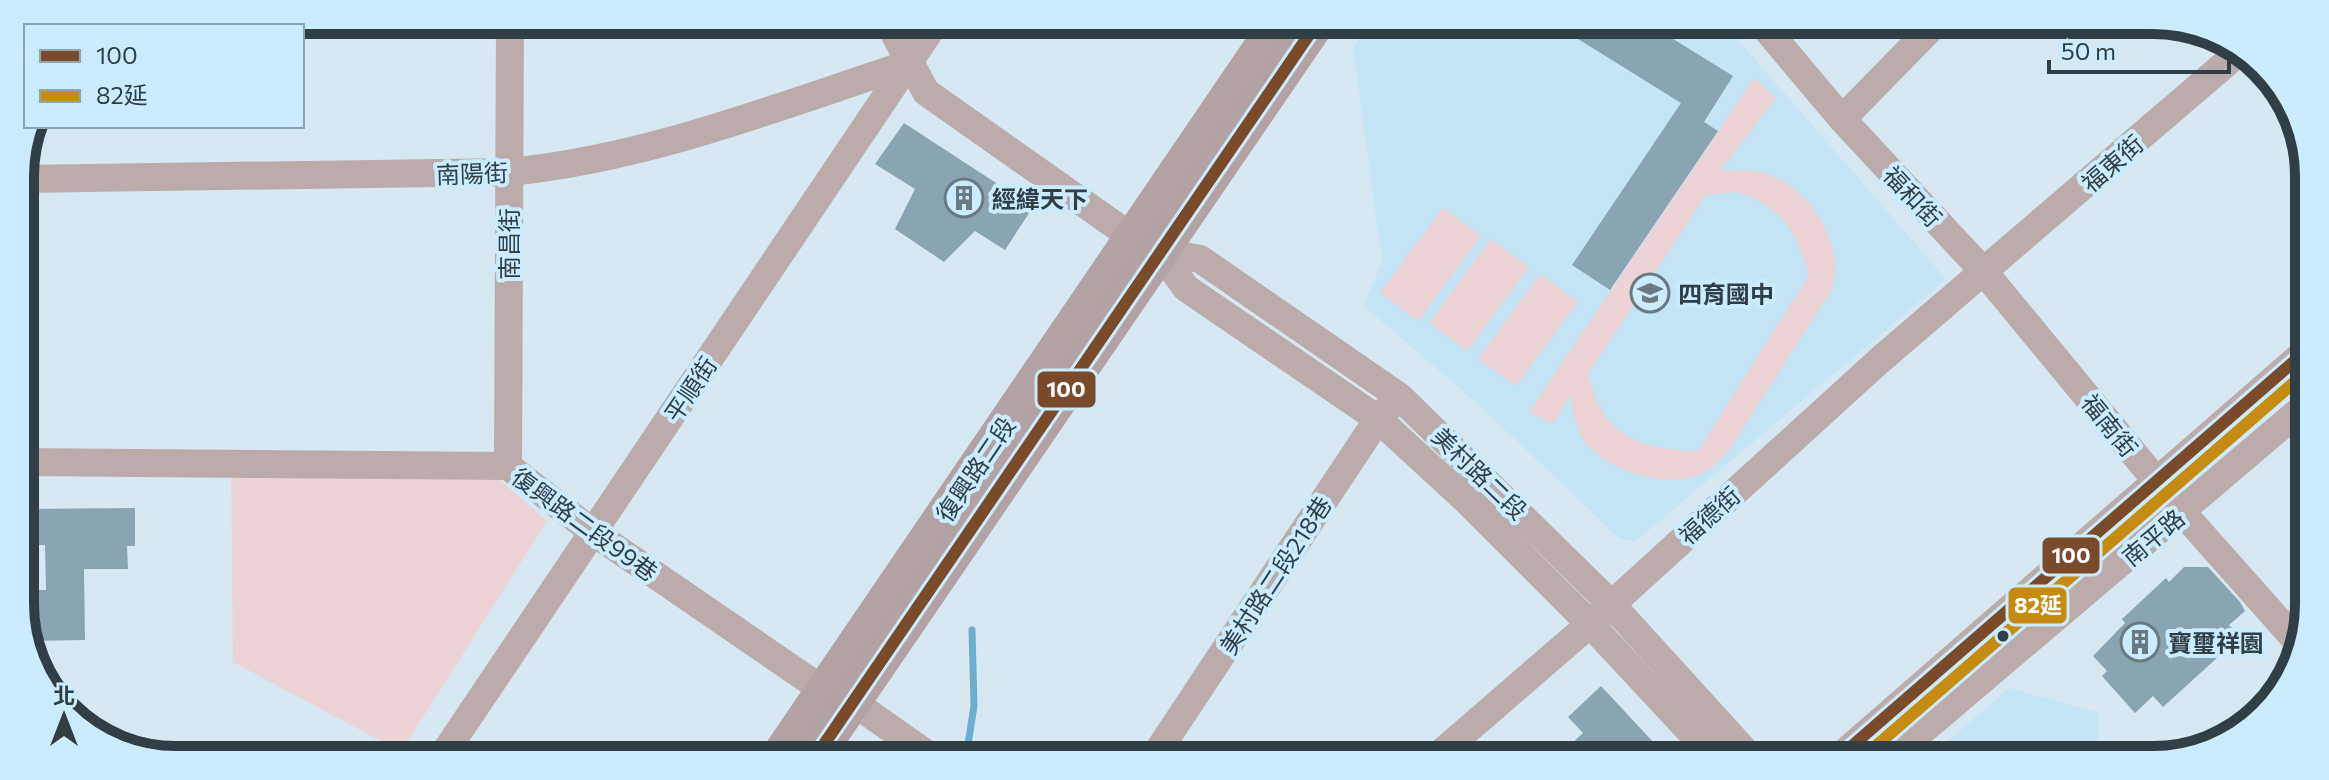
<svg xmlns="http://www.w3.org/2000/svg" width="2329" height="780" viewBox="0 0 2329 780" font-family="Commissioner,'Noto Sans TC',sans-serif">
  <rect width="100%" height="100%" fill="#d7e8f2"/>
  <!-- built -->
  <g fill="#c5e4f4">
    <path d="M1370,23L1733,24L1739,41L1946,279L1636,541L1620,539L1479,405L1364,306L1382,260L1353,49Z"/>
    <path d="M2009,688L2099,713L2097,760L1959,759L1944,745Z"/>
  </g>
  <!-- green -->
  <g fill="#ecd4d6" fill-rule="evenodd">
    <path d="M1754,78L1776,98L1720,171C1735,171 1749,169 1764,173C1811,188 1846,244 1831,291L1729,450C1723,455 1718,463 1711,468C1676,493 1618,474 1590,448C1577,436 1573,412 1570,396L1553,424L1529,412ZM1737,192C1784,208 1795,230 1809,275L1698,451C1640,449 1603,438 1588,374L1706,195Z"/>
    <path d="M1443,208L1481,236L1418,321L1380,293Z"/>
    <path d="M1491,239L1529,267L1467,351L1429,323Z"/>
    <path d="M1540,274L1578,302L1516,386L1478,359Z"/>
    <path d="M231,474L499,479L547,521L401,752L233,662Z"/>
  </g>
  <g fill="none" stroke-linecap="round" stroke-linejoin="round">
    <!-- stream -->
    <path stroke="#6aafd0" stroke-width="7" d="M966,757L974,706L972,630"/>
  </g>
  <!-- building -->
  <g fill="#8aa4b1">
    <path d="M1554,24H1649L1733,76L1704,122L1718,131L1610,290L1572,265L1681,103Z"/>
    <path d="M904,123L1033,207L1005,250L975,231L944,262L895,229L915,189L875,164Z"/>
    <path d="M135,508V546H127L128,569H84L85,640L26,641L23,634V605H31V590H46L45,545H22V509Z"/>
    <path d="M2184,567H2208L2240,602L2245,611L2229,625L2240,637L2163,707L2153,696L2135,713L2102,676L2107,671L2093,656L2125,623L2122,619L2166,578L2169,582Z"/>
    <path d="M1601,686L1668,758H1581L1569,746L1583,733L1568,717Z"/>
  </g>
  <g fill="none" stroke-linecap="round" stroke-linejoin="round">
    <!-- minor -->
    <g stroke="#bbacab" stroke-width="28">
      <path d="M888,22L926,92L1133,238L1159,251L1200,259L1400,397L1611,604L1752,759"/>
      <path d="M1762,24L1842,119L1985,273L2182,512L2302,647"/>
      <path d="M1842,119L1934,25"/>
      <path d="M20,179L508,172C645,159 777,107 908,64"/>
      <path d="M1159,251L1186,288L1378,419L1466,500L1590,624L1716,759"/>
      <path d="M22,462L508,466L594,533L823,690L853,702L931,757"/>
      <path d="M508,466L510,21"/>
      <path d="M443,755L936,22"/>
      <path d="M1154,757L1378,419L1390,406"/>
      <path d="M1435,758L1590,624L1880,360L2238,53"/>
      <path d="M1837,759L2305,352"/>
      <path d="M1889,759L2305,406"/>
    </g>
    <!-- major -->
    <g stroke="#b2a2a4" stroke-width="36">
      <path d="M779,756L1278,23"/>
      <path d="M816,756L1317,23"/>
    </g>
    <defs>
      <g id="bus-1">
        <path d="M816,756L1317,23"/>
        <path d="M1837,759L2305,352"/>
      </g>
      <path id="bus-2" d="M1861,759L2305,373"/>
    </defs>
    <!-- bus-1 casing -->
    <use href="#bus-1" stroke="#cbebfe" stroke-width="18"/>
    <!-- bus-2 casing -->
    <use href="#bus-2" stroke="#cbebfe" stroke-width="18"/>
    <!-- bus-1 -->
    <use href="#bus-1" stroke="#7a4b2a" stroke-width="12"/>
    <!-- bus-2 -->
    <use href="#bus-2" stroke="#c68c12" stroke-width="12"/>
  </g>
  <!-- icons -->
  <defs>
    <symbol id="building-ring" viewBox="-11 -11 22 22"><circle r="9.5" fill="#cbebfe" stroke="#6b7a82" stroke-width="1.5"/><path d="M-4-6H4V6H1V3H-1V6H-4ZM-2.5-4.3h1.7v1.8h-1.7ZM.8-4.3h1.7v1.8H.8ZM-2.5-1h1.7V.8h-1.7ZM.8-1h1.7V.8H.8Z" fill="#6b7a82"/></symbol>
    <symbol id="school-ring" viewBox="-11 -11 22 22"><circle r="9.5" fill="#cbebfe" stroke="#6b7a82" stroke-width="1.5"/><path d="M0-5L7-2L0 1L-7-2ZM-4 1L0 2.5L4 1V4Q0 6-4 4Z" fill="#6b7a82"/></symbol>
  </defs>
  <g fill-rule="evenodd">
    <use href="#building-ring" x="942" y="176" width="44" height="44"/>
    <use href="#school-ring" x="1628" y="271" width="44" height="44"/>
    <use href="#building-ring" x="2118" y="620" width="44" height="44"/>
  </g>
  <!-- markers -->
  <circle fill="#313e46" stroke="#cbebfe" stroke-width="3" cx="2003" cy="636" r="7"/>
  <g text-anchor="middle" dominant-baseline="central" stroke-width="8" stroke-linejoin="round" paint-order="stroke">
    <!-- street labels -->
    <g font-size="24" fill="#313e46" stroke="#cbebfe">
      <text transform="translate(2112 163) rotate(-41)">福東街</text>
      <text transform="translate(472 173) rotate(-2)">南陽街</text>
      <text transform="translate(1913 196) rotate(47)">福和街</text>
      <text transform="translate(508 244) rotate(-90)">南昌街</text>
      <text transform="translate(690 389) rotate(-56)">平順街</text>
      <text transform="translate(2110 425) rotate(51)">福南街</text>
      <text transform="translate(975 469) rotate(-56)">復興路二段</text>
      <text transform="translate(1480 473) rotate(44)">美村路二段</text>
      <text transform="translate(1709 515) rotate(-42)">福德街</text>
      <text transform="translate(585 524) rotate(36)">復興路二段99巷</text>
      <text transform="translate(2153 537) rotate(-40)">南平路</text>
      <text transform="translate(1275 575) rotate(-57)">美村路二段218巷</text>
    </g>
    <!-- poi labels -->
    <g font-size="24" font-weight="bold" fill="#313e46" stroke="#cbebfe" text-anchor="start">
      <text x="992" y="198">經緯天下</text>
      <text x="1678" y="293">四育國中</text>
      <text x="2168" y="642">寶璽祥園</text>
    </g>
  </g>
  <!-- crop -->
  <path d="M0 0H2329V780H0ZM176 34H2153A142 142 0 0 1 2295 176V604A142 142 0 0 1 2153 746H176A142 142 0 0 1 34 604V176A142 142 0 0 1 176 34Z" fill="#cbebfe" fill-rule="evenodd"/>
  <path fill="none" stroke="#313e46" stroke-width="10" d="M176 34H2153A142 142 0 0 1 2295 176V604A142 142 0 0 1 2153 746H176A142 142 0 0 1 34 604V176A142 142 0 0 1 176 34Z"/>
  <g stroke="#cbebfe" stroke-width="3">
    <rect x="1036" y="370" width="61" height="39" rx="8" fill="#7a4b2a"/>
    <rect x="2041" y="536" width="60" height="39" rx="8" fill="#7a4b2a"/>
    <rect x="2007" y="586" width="61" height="39" rx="8" fill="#c68c12"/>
  </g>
  <g font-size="22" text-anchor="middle" font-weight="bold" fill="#fff">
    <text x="1066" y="397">100</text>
    <text x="2071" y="563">100</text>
    <text x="2038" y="613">82延</text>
  </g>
  <!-- legend -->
  <rect x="24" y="24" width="280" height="104" fill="#cbebfe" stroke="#8da6b4" stroke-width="2"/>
  <rect x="40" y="50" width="40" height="12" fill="#7a4b2a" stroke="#8da6b4" stroke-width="2"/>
  <text x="96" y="64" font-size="24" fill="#313e46">100</text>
  <rect x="40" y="90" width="40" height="12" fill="#c68c12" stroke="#8da6b4" stroke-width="2"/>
  <text x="96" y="104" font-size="24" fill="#313e46">82延</text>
  <!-- north arrow -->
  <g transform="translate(64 716)" stroke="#cbebfe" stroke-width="6" paint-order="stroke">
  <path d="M0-6L14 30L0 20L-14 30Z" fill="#313e46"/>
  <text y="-12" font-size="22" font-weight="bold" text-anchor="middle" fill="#313e46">北</text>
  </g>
  <!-- scale -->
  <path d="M2049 60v12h180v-12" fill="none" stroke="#313e46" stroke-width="4"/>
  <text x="2061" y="60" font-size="24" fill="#313e46" stroke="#cbebfe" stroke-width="6" paint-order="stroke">50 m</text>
</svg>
